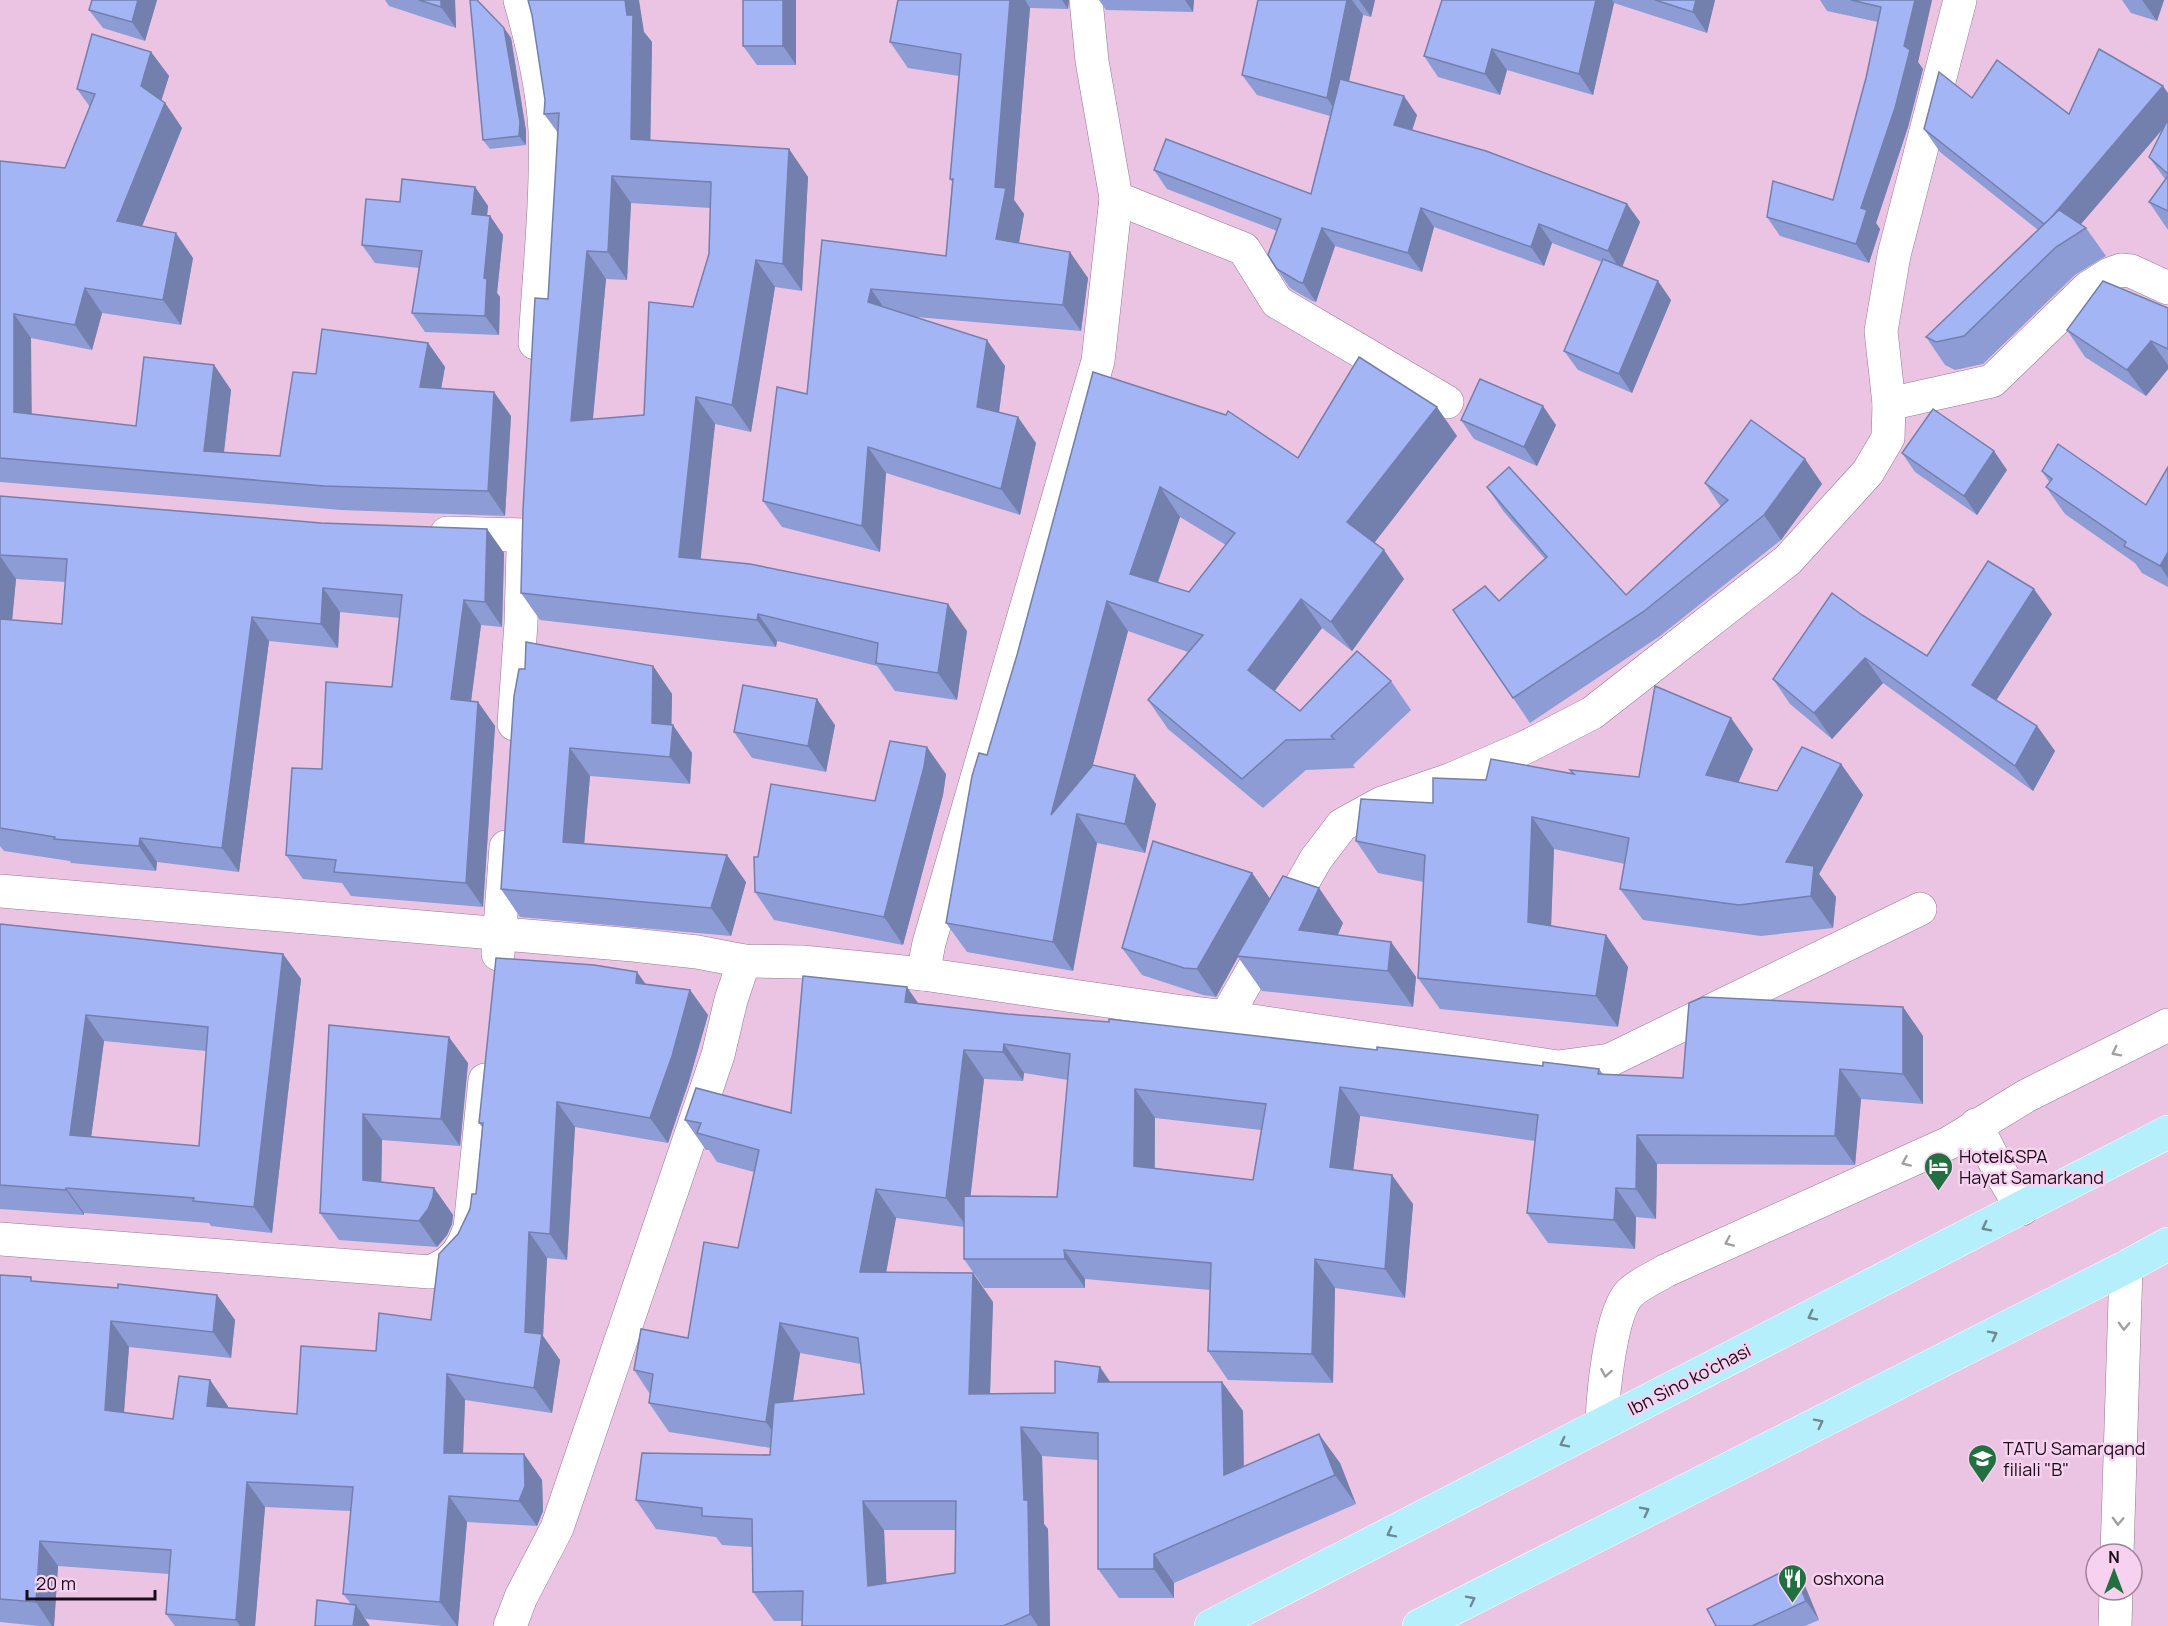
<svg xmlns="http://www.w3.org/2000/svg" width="2168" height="1626" viewBox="0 0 2168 1626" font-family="Manrope,sans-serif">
  <rect width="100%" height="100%" fill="#eac4e2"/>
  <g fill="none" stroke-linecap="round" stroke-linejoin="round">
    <defs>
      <g id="minor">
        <path d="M520,0C532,42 543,87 545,131C547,201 539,273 535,343"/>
        <path d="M1116,198L1244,249L1277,302L1447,402"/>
        <path d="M1889,404L1992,381L2088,288L2110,274L2121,270L2131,271L2168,288"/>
        <path d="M447,533L523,535"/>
        <path d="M514,724L521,623L523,550"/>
        <path d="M0,891L633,945L697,952L744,961L802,962L923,974L1183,1012L1226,1017L1558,1067L1610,1060L1920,909"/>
        <path d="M498,954L506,847"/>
        <path d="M923,974L929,943L1098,361L1116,198L1092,61L1086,0"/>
        <path d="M1226,1017L1316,859L1342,825L1382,803L1452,779L1524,748L1592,713L1788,560L1868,472L1888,438L1889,404L1881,331L1894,255L1960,0"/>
        <path d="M1976,1125L1998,1168L2022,1209"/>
        <path d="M0,1239L430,1272C454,1262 461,1252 470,1228L485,1080"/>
        <path d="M1602,1423C1603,1395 1610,1313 1630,1293C1639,1284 1654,1278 1665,1271L1949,1143L2026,1096L2168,1025"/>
        <path d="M2117,1554L2126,1267"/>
        <path d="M510,1626L521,1597L557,1528L718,1055L731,1000L744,961"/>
        <path d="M2115,1626L2116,1590"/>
      </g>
      <g id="major">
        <path d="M1211,1626L2168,1132"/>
        <path d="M1419,1626L2126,1267L2168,1244"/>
      </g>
    </defs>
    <!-- minor casing -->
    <use href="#minor" stroke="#9a7794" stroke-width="34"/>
    <!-- major casing -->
    <use href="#major" stroke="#fff" stroke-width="34"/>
    <!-- minor -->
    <use href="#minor" stroke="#fff" stroke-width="33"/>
    <!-- major -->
    <use href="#major" stroke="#b5effb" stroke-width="33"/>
  </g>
  <!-- wall -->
  <g fill="#8d9cd4" fill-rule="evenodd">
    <path d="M92,0H157L145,41L103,28L89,10Z"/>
    <path d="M385,0H455L456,28L389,6Z"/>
    <path d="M796,0V65H757L743,46Z"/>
    <path d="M898,0H1069L1068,9L1030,8L1014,200L1024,214L1019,243L1088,278L1081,331L916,317L1005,366L999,413L1036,443L1020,515L886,473L880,552L782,527L763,501L807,394L822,240L946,256L952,182L950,179L959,76L908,68L890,42Z"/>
    <path d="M1099,0H1194L1193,12L1106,10Z"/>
    <path d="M1258,0H1375L1371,17L1363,15L1349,81L1417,115L1412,130L1627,204L1640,222L1622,267L1671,300L1632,393L1578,370L1564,351L1602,262L1552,243L1544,266L1434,227L1422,272L1335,246L1316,302L1312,301L1290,288L1277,269V231L1167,189L1154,170L1311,194L1330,116L1257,95L1242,75Z"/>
    <path d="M1442,0H1715L1707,33L1614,3L1593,95L1507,70L1500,95L1438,77L1424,56Z"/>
    <path d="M1820,0H1932L1918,62L1923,69L1908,127L1876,223L1880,229L1869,263L1780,236L1767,217L1833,200L1866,78L1878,22L1827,11Z"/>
    <path d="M2122,0H2164L2157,21L2131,13Z"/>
    <path d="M532,15L644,32L652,42L650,140L789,149L808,177L802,291L775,287L751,432L715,424L700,559L967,631L957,700L895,691L877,666L777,641L776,647L540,620L521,593L548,299L558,133L544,114L545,100ZM631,203L710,208L709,254L693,307L644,415L593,419L606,279L627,280Z"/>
    <path d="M504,28L511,38L526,131V145L490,149L483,140Z"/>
    <path d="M151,52L169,76L161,101L165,103L182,128L142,226L193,258L181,325L102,313L92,350L31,338V414L136,426L214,365L231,390L224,453L280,456L316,374L428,343L445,367L441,388L511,416L505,516L341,510L0,482V161L65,168L90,107L77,89Z"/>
    <path d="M2168,93V230L2149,202L2165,179L2149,157L2163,128L2081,224L2086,228L2106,256L2075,275L1983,364L1955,370L1945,365L1926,337L2038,230L1940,152L1924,129L1972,98L2069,114Z"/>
    <path d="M475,187L488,206L487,216H490L503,235L497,293L500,297L499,335L425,332L412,313L419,268L375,263L362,245L400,202Z"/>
    <path d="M2168,308V369L2146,396L2085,357L2067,330Z"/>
    <path d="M1093,372L1298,458L1457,436L1374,543L1404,579L1352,651L1322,628L1274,691L1300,711L1391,681L1411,710L1353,765L1355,768L1306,770L1263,808L1168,729L1148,700L1188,652L1128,631L1092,767L1156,804L1145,853L1097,843L1073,971L967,952L946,923L987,755L1017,655ZM1180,517L1226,545L1189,592L1158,583Z"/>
    <path d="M1461,420L1556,425L1537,466L1474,439Z"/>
    <path d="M1902,453L2007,470L1977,515L1915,472Z"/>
    <path d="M1805,459L1822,484L1781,540L1660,636L1530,723L1513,698L1499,601L1545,559L1504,512L1487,487L1626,595L1721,507L1705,483Z"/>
    <path d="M2168,467V587L2142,573L2135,563L2065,514L2046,487L2050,483L2042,471L2146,505Z"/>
    <path d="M0,496L321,523L487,529L504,553L502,627L481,625L471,701L478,702L495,726L483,907L351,896L342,883L303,879L286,855L322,769L392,687L400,618L340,612L338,648L269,641L239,872L157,862L156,871L71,863L70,861L4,851L0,846ZM16,579L66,582L62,624L12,620Z"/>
    <path d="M2052,614L1996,700L2037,726L2055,751L2033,791L1883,683L1832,739L1790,704L1773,679L1862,615L1927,656Z"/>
    <path d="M653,666L672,694L671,725L692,753L690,784L590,776L584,843L746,882L731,936L520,917L501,889L525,669Z"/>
    <path d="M835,725L826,772L752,758L734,732Z"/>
    <path d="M1753,749L1738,782L1777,791L1841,764L1863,795L1819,874L1836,897L1833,928L1761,936L1643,920L1620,889L1625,864L1554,849L1551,926L1606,935L1628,967L1618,1027L1440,1009L1418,978L1424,882L1378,873L1356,841L1433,803L1486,780L1573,774L1570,770L1639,777Z"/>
    <path d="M946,774L943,795L903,945L774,920L755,892L758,857L875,801Z"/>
    <path d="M1252,873L1270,899L1343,923L1338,935L1391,942L1416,977L1413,1007L1262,991L1238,957L1216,997L1203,995L1142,975L1122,948Z"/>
    <path d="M0,924L283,954L301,979L272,1233L211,1226L209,1223L84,1213V1215L0,1209ZM104,1041L206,1051L199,1146L91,1137Z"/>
    <path d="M646,984L690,990L708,1015L689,1081L668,1143L575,1127L567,1260L547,1258L543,1336L560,1360L552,1413L465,1400L463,1453L524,1454L542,1480L543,1511L537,1526L467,1522L458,1626H443L366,1619L351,1604L343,1594L351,1511L265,1507L255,1626H175L166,1614L169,1574L58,1566L54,1626H39L0,1622V1275L35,1282L217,1295L235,1320L231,1358L129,1347L124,1413L173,1419L228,1406V1408L297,1414L376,1351L431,1320L458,1234L476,1194L482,1127L479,1123Z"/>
    <path d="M919,1004L1008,1014L1377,1050L1543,1066L1599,1069L1603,1074L1683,1078L1903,1007L1923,1036V1104L1861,1099L1855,1165L1657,1164L1656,1219L1636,1217L1635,1249L1548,1243L1527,1213L1535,1141L1360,1116L1353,1170L1413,1204L1405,1298L1335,1288L1333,1383L1228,1380L1208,1351L1210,1290L1085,1279V1288H984L964,1259V1227L896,1218L886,1272L993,1302L990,1394L1055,1393L1110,1382H1222L1243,1411L1244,1467L1340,1463L1356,1504L1174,1583V1598H1119L1098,1569V1460L1042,1456L1044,1524L1048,1529L1050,1626H802L803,1621H774L753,1592L752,1547L722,1545L716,1537L656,1529L636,1500L770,1455L771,1448L669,1432L649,1403L650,1394L634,1370L688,1338L738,1248L754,1172L717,1162L709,1150H706L685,1120L791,1113ZM1024,1073L1068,1080L1057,1197L970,1196L984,1079L1023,1081ZM1155,1118L1261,1130L1253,1180L1155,1168ZM800,1353L861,1364L864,1394L793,1401ZM884,1530H956L955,1573L886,1583Z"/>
    <path d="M329,1025L468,1063L460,1146L382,1140L381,1182L434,1188L453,1215L452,1224L447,1235L437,1247L339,1240L320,1213Z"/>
    <path d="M1805,1586L1819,1620L1805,1626H1716Z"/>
  </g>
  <!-- shaded-wall -->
  <g fill="#737fac">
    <path d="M138,0H157L145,41L132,22Z"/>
    <path d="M441,0H455L456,28L441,7Z"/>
    <path d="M625,0H639L644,32L652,42L650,166L631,139L627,15Z"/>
    <path d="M783,0H796V65L783,46Z"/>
    <path d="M1010,0H1025L1030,8L1014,200L1024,214L1015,265L996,239L995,187Z"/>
    <path d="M1062,0H1069L1068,9Z"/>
    <path d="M1185,0H1194L1193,12Z"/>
    <path d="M1347,0H1352L1363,15L1341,119L1327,98Z"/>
    <path d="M1359,0H1375L1371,17Z"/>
    <path d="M1596,0H1612L1614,3L1593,95L1579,74Z"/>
    <path d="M1696,0H1715L1707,33L1693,12Z"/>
    <path d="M1915,0H1932L1918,62L1923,69L1908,127L1876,223L1880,229L1869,263L1856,244L1861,208L1904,46Z"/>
    <path d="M2142,0H2164L2157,21Z"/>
    <path d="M504,28L511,38L526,131V145L519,136Z"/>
    <path d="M1492,49L1507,70L1500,95L1485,74Z"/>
    <path d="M151,52L169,76L158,111L141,86Z"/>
    <path d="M2163,86L2168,93V123L2068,239L2045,225Z"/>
    <path d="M1404,96L1417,115L1408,143L1394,125Z"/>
    <path d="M165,103L182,128L134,246L117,221Z"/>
    <path d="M789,149L808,177L802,291L783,264Z"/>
    <path d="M612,176L631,203L627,280L608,252Z"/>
    <path d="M475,187L488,206L485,233L472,214Z"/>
    <path d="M1627,204L1640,222L1621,270L1608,251Z"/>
    <path d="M1421,208L1434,227L1422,272L1408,253Z"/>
    <path d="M490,216L503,235L497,293L500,297L499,335L485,316L484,278Z"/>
    <path d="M1539,224L1552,243L1544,266L1531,247Z"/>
    <path d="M1322,228L1335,246L1316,302L1303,283Z"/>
    <path d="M176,233L193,258L181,325L163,300Z"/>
    <path d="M587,251L606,279L590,448L571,421Z"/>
    <path d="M1070,252L1088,278L1081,331L1063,305Z"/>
    <path d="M756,260L775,287L751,432L732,405Z"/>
    <path d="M1658,281L1671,300L1632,393L1619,374Z"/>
    <path d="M85,288L102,313L92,350L75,325Z"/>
    <path d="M871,289L889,315L868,302Z"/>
    <path d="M14,314L31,338L32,437L14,412Z"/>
    <path d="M987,340L1005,366L996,434L977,407Z"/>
    <path d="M2151,341L2168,365V369L2146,396L2127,370Z"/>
    <path d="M428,343L445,367L437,411L420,387Z"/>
    <path d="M214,365L231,390L221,476L204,451Z"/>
    <path d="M494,392L511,416L505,516L488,491Z"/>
    <path d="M696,397L715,424L698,584L679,557Z"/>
    <path d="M1543,406L1556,425L1537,466L1524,447Z"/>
    <path d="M1437,407L1457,436L1368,551L1347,522Z"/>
    <path d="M1018,417L1036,443L1020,515L1001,489Z"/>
    <path d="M868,447L886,473L880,552L862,526Z"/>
    <path d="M1994,451L2007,470L1977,515L1964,496Z"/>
    <path d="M1805,459L1822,484L1781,540L1764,515Z"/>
    <path d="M1160,487L1180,517L1150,604L1130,574Z"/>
    <path d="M487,529L504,553L502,627L485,602Z"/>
    <path d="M1384,550L1404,579L1352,651L1331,622Z"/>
    <path d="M2168,552V578L2160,566Z"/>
    <path d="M0,556L16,579L10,642L0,628Z"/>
    <path d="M323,588L340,612L338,648L321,624Z"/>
    <path d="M2034,589L2052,614L1990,710L1972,685Z"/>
    <path d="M1301,599L1322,628L1268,700L1248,670Z"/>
    <path d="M464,600L481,625L468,724L451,699Z"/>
    <path d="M1107,601L1128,631L1080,814H1077L1097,843L1073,971L1053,942L1051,815Z"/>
    <path d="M948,604L967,631L957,700L938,673Z"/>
    <path d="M758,614L777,641L776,647L757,620Z"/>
    <path d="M252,617L269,641L239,872L222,848Z"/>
    <path d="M1865,658L1883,683L1832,739L1814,713Z"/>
    <path d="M653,666L672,694L671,749L673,725L692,753L690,784L670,757L652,723Z"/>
    <path d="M817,699L835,725L826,772L808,746Z"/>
    <path d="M478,702L495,726L483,907L466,883Z"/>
    <path d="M1731,718L1753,749L1728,806L1706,775Z"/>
    <path d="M2037,726L2055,751L2033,791L2015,766Z"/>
    <path d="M927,747L946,774L943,795L903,945L884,917Z"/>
    <path d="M570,748L590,776L582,869L563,842Z"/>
    <path d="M1841,764L1863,795L1819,874L1836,897L1833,928L1786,862Z"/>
    <path d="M1135,775L1156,804L1145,853L1125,824Z"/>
    <path d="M1532,817L1554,849L1550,954L1528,922Z"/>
    <path d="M140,838L157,862L156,871L139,846Z"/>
    <path d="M727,855L746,882L731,936L711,908Z"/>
    <path d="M1252,873L1271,900L1237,956L1238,957L1216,997L1197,969Z"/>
    <path d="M1319,888L1343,923L1323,965L1299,930Z"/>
    <path d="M1606,935L1628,967L1618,1027L1596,996Z"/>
    <path d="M1391,942L1416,977L1413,1007L1388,971Z"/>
    <path d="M283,954L301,979L272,1233L254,1207Z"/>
    <path d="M637,972L655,997L636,983Z"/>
    <path d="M907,987L927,1016L905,1002Z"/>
    <path d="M690,990L708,1015L689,1081L668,1143L650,1118Z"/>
    <path d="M1903,1007L1923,1036V1104L1903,1074Z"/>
    <path d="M86,1015L104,1041L88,1161L70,1135Z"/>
    <path d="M449,1037L468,1063L460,1146L441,1119Z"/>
    <path d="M1004,1044L1024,1073L1023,1081L1003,1052Z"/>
    <path d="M964,1050L984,1079L967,1227L946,1198Z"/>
    <path d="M1840,1069L1861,1099L1855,1165L1835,1136Z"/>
    <path d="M1340,1087L1360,1116L1350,1196L1330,1167Z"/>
    <path d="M1135,1089L1155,1118L1154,1195L1134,1166Z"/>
    <path d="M557,1102L575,1127L567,1260L550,1234Z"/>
    <path d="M363,1114L382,1140L381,1206L363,1180Z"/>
    <path d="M1637,1135L1657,1164L1656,1219L1636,1189Z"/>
    <path d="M1392,1175L1413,1204L1405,1298L1385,1269Z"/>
    <path d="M66,1188L84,1213V1215L66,1190Z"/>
    <path d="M434,1188L453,1215L452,1224L447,1235L437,1247L419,1221Z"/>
    <path d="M1616,1188L1636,1217L1635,1249L1614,1220Z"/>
    <path d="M876,1189L896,1218L881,1301L860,1272Z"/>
    <path d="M529,1232L547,1258L543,1336L560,1360L552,1413L534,1388L525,1332Z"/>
    <path d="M1064,1250L1085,1279V1288L1065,1259Z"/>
    <path d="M1315,1259L1335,1288L1333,1383L1312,1354Z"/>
    <path d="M973,1273L993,1302L989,1423L969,1394Z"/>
    <path d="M217,1295L235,1320L231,1358L213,1332Z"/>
    <path d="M111,1321L129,1347L122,1436L105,1410Z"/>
    <path d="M780,1323L800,1353L786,1451L766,1422Z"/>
    <path d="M1100,1367L1120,1396L1098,1382Z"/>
    <path d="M447,1374L465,1400L462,1478L444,1453Z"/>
    <path d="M210,1380L228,1406L225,1431L207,1406Z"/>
    <path d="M1222,1382L1243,1411L1244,1504L1224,1475Z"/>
    <path d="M1021,1427L1042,1456L1044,1524L1048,1529L1050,1626H1038L1030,1614L1024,1500Z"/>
    <path d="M1319,1434L1340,1463L1356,1504L1335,1475Z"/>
    <path d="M524,1454L542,1480L543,1511L537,1526L519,1501Z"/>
    <path d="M247,1482L265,1507L255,1626H240L236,1620Z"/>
    <path d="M449,1496L467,1522L458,1626H457L440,1602Z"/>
    <path d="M863,1501L884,1530L888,1615L868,1586Z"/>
    <path d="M40,1541L58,1566L54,1626H52L36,1602Z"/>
    <path d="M1154,1554L1174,1583V1598L1154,1569Z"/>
    <path d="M1792,1567L1805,1586L1819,1620L1806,1601Z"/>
    <path d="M356,1605L370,1626H353Z"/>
  </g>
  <!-- building -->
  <g fill="#a4b5f6" stroke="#737fac" stroke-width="1.5" fill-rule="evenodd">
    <path d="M92,0H138L132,22L89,10Z"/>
    <path d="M419,0H441V7Z"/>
    <path d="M470,0H477L504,28L520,122L519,136L483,140Z"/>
    <path d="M528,0H625L627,15H633L631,139L789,149L783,264L756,260L732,405L696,397L679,557L750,564L948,604L938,673L876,663L878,643L758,614L757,620L521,593L523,509L535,298L548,299L559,113L544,114L545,100L532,15ZM612,176L711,182L709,254L693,307L649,302L644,415L571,421L587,251L608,252Z"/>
    <rect x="743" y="0" width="40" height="46"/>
    <path d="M898,0H1010L995,187L1006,188L996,239L1070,252L1063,305L871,289L868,302L987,340L977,407L1018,417L1001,489L868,447L862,526L763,501L777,387L807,394L822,240L946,256L953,179H950L961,54L890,42Z"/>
    <path d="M1258,0H1347L1327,98L1242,75Z"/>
    <path d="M1442,0H1596L1579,74L1492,49L1485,74L1424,56Z"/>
    <path d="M1655,0H1696L1693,12Z"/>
    <path d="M1851,0H1915L1904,46L1910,50L1895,108L1861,208L1867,210L1856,244L1767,217L1773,181L1833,200L1866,78L1881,7Z"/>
    <path d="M92,34L151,52L141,86L165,103L117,221L176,233L163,300L85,288L75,325L14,314V412L136,426L144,357L214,365L204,451L280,456L293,372L316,374L322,329L428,343L420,387L494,392L488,491L324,486L0,458V161L65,168L95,94L77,89Z"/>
    <path d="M2099,49L2163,86L2050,219L2044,224L1924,129L1939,72L1972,98L1997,60L2069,114Z"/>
    <path d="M1340,79L1404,96L1394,125L1486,151L1627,204L1608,251L1539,224L1531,247L1421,208L1408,253L1322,228L1303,283L1299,282L1277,269L1268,255L1281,219L1154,170L1166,139L1311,194Z"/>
    <path d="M2168,119V174L2149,157Z"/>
    <path d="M2168,176V211L2149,202Z"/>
    <path d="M402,179L475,187L472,214L490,216L484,278L487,279L485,316L412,313L422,251L362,245L366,199L400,202Z"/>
    <path d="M2059,210L2086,228L2056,247L1964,336L1936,342L1926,337Z"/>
    <path d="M1603,259L1658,281L1619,374L1564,351Z"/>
    <path d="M2103,281L2168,308V349L2151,341L2127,370L2067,330Z"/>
    <path d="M1359,357L1437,407L1347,522L1384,550L1331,622L1301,599L1248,670L1300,711L1357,651L1391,681L1331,736L1334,739L1286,740L1242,779L1148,700L1203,635L1107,601L1051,815L1093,765L1135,775L1125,824L1077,814L1053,942L946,923L972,776L979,753L987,755L1017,655L1093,372L1226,415L1228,411L1298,458ZM1160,487L1235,533L1189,592L1130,574Z"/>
    <path d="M1480,379L1543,406L1524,447L1461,420Z"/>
    <path d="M1933,409L1994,451L1964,496L1902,453Z"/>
    <path d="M1751,420L1805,459L1764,515L1643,612L1513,698L1453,610L1485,586L1499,601L1547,557L1487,487L1509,467L1626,595L1728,500L1705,483Z"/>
    <path d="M2058,444L2146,505L2168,467V552L2160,566L2124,546L2126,542L2046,487L2052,479L2042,471Z"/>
    <path d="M0,496L321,523L487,529L485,602L464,600L451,699L478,702L466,883L334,872L336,860L286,855L292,768L322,769L326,682L392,687L402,595L323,588L321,624L252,617L222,848L140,838L139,846L54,839L55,837L0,828V619L62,624L67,559L0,555Z"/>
    <path d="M1988,561L2034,589L1972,685L2037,726L2015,766L1865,658L1814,713L1773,679L1832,593L1862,615L1927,656Z"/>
    <path d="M526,642L653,666L652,723L673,725L670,757L570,748L563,842L727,855L711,908L501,889L514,696L519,669H525Z"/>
    <path d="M743,685L817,699L808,746L734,732Z"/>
    <path d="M1655,686L1731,718L1706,775L1777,791L1802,747L1841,764L1786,862L1814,866L1811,896L1739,905L1620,889L1629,838L1532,817L1528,922L1606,935L1596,996L1418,978L1425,855L1356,841L1361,799L1433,803V778L1486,780L1491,759L1574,774L1570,770L1639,777Z"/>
    <path d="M890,741L927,747L924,767L884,917L755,892L754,857H758L771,784L875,801Z"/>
    <path d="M1153,841L1252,873L1197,969L1184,968L1122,948Z"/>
    <path d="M1283,876L1319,888L1299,930L1391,942L1388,971L1237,956Z"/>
    <path d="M0,924L283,954L254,1207L193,1201L194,1198L66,1188V1190L0,1185ZM86,1015L208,1027L199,1146L70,1135Z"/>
    <path d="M496,958L594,965L637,972L636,983L690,990L672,1056L650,1118L557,1102L550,1234L529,1232L525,1332L542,1334L534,1388L447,1374L444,1453L524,1454L525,1486L519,1501L449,1496L440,1602L343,1594L353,1487L247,1482L236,1620L166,1614L171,1550L40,1541L36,1602L0,1599V1275L31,1277V1281L118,1288V1284L217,1295L213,1332L111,1321L105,1410L173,1419L179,1376L210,1380L207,1406L297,1414L301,1346L376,1351L379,1313L431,1320L439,1254L458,1234L470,1209L472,1194H476L483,1123H479Z"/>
    <path d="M803,976L907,987L905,1002L1008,1014L1109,1022V1019L1377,1050V1047L1543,1066V1062L1599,1069L1598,1074L1683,1078L1689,1003L1703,997L1903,1007V1074L1840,1069L1835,1136L1637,1135L1636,1189L1616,1188L1614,1220L1527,1213L1538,1115L1340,1087L1330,1167L1392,1175L1385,1269L1315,1259L1312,1354L1208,1351L1211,1263L1064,1250L1065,1259H964V1196L1057,1197L1070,1054L1004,1044L1003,1052L964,1050L946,1198L876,1189L860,1272L973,1273L969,1394L1055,1393V1361L1100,1367L1098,1382H1222L1224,1475L1319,1434L1335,1475L1154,1554V1569H1098V1433L1021,1427L1024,1500H1028L1030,1614L1003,1626H802L803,1591L753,1592L752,1519L702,1516V1508L636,1500L642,1453L770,1455L774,1403L864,1394L858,1338L780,1323L766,1422L649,1403L653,1374L634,1370L641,1329L688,1338L704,1242L738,1248L759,1150L697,1133L701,1123L685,1120L696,1088L791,1113ZM1135,1089L1266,1104L1253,1180L1134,1166ZM863,1501H956L955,1573L868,1586Z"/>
    <path d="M329,1025L449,1037L441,1119L363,1114V1180L434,1188L433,1197L428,1209L419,1221L320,1213Z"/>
    <path d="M1792,1567L1806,1601L1752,1626H1716L1707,1609Z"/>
    <path d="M317,1600L356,1605L353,1626H315Z"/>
  </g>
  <!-- one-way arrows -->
  <defs><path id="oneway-chevron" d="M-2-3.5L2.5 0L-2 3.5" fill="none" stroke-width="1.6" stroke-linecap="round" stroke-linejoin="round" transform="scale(1.5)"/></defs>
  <g stroke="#a39ea2">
    <use href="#oneway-chevron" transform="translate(2116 1052) rotate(153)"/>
    <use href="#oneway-chevron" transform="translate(1906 1162) rotate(156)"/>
    <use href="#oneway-chevron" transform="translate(1729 1242) rotate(156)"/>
    <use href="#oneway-chevron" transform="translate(2124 1326) rotate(92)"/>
    <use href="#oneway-chevron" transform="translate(1606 1373) rotate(100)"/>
    <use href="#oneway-chevron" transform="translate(2118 1521) rotate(92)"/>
  </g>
  <g stroke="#6f8994">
    <use href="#oneway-chevron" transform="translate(1986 1227) rotate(153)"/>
    <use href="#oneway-chevron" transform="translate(1812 1316) rotate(153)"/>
    <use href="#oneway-chevron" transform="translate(1993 1335) rotate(-27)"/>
    <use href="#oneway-chevron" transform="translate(1819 1423) rotate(-27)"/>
    <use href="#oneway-chevron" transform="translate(1564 1443) rotate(153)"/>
    <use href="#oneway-chevron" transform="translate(1645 1511) rotate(-27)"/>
    <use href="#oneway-chevron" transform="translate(1391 1533) rotate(153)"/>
    <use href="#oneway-chevron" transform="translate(1471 1600) rotate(-27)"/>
  </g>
  <!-- icons -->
  <defs>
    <symbol id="hotel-pin" viewBox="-11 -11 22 30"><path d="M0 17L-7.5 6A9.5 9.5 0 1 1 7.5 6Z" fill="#227040" stroke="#f7d1f0"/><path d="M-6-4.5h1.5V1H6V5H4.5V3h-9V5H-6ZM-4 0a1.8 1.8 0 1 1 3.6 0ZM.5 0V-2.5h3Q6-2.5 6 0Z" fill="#fff"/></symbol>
    <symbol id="university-pin" viewBox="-11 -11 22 30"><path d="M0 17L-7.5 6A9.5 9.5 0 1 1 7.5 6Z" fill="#227040" stroke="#f7d1f0"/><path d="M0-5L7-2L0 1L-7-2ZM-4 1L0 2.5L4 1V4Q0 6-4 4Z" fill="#fff"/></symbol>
    <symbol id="restaurant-pin" viewBox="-11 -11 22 30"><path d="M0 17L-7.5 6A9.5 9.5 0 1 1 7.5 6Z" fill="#227040" stroke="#f7d1f0"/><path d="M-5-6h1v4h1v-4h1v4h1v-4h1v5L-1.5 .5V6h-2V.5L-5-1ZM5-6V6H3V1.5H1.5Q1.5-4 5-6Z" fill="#fff"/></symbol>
  </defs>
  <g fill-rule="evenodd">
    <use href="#hotel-pin" x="1922" y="1150" width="33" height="45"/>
    <use href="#university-pin" x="1966" y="1442" width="33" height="45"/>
    <use href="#restaurant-pin" x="1776" y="1562" width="33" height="45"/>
  </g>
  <g text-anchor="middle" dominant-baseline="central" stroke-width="5" stroke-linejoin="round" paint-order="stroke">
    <!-- poi labels -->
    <g font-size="18" fill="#190c17" stroke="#f7d1f0" text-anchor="start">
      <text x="1959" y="1156">Hotel&amp;SPA<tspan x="1959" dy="21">Hayat Samarkand</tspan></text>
      <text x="2003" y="1448">TATU Samarqand<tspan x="2003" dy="21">filiali "B"</tspan></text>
      <text x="1813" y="1578">oshxona</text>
    </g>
    <!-- street labels -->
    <g font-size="18" fill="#190c17" stroke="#f7d1f0">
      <text transform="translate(1689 1379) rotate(-27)">Ibn Sino ko'chasi</text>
    </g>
  </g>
  <!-- north arrow -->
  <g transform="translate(2114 1572)"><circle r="28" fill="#f7d1f0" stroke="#9e8299" stroke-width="1.5"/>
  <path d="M0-4.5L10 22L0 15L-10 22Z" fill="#227040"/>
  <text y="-9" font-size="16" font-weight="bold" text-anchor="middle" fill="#190c17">N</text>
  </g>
  <!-- scale -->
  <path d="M27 1590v9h128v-9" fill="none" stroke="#190c17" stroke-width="3"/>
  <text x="36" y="1590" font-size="18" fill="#190c17" stroke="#f7d1f0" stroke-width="4.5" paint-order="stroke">20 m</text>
</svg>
